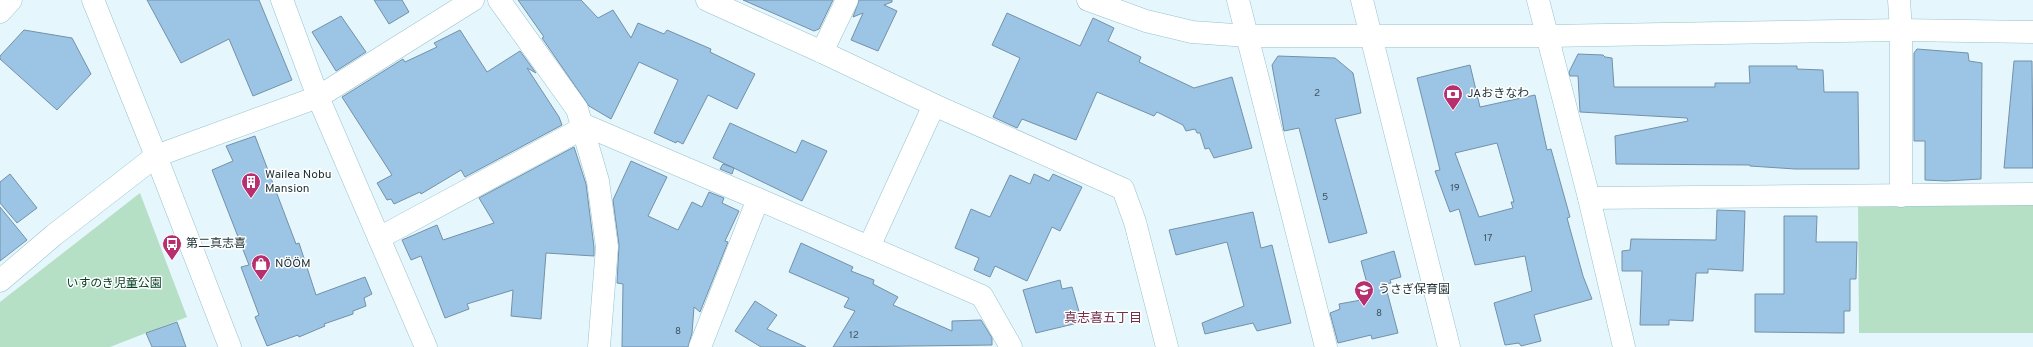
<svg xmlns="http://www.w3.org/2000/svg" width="2033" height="347" viewBox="0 0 2033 347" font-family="Overpass,'Noto Sans JP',sans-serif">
  <rect width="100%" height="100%" fill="#e5f7fc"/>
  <!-- green -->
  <g fill="#b6e0c5">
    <path d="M140,193L187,317L110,347H0V302Z"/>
    <path d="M1858,200L2033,201V333H1859Z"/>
  </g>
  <!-- building -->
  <g fill="#9cc4e4" stroke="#7391a9" fill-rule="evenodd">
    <path d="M147,0H259L292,80L253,96L229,39L181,63Z"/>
    <path d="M374,0H402L409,12L389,24Z"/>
    <path d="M518,0H581L598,18L613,10L631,38L638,23L664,34L667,30L711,49L710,52L755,74L737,109L708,95L683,144L677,141L676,143L654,133L678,80L639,62L611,119L589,106L542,38L544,37Z"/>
    <path d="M743,0H833L819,29L814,31Z"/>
    <path d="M859,0H892V2L884,5L897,11L878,51L851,40L863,13L853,17Z"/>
    <path d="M1007,13L1080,46L1093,18L1114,28L1108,41L1141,57L1139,62L1194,88L1232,77L1252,148L1214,158L1209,148L1205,149L1200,133H1197L1195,129L1186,131L1183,125L1157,112L1154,116L1097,92L1076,140L1022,119L1017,128L993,117L1020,58L992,45Z"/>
    <path d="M341,16L366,52L336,71L312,32Z"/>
    <path d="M24,30L72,38L91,74L57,110L0,59V56Z"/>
    <path d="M460,30L487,72L520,51L536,73L527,68L559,117L562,125L465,177L461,170L421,194L420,192L394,204L391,199L387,200L377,183L392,175L342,97L403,59L405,62L437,47L434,43Z"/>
    <path d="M1917,49L1968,53L1969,61L1982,63L1981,179L1946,181L1925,180V141H1914V53Z"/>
    <path d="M1578,54L1603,55L1605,57L1612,58L1614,87H1715V83H1750L1749,66H1797V69L1823,70L1824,92H1858L1859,169H1795L1750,166V165L1616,164L1615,136L1688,121L1687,118L1580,112L1578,76H1570L1569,72Z"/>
    <path d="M1278,56L1335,58L1353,73L1361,113L1335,119L1367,233L1329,243L1299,128L1284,131L1272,65Z"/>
    <path d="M2014,61H2032L2033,168H2004Z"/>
    <path d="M1470,65L1480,107L1535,95L1547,150L1551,149L1570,217L1567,218L1583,276L1592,299L1534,315L1541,341L1521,346L1519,343L1505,345L1494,303L1532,291L1525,256L1475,265L1459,209L1450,212L1435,171L1440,170L1417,78ZM1497,143L1514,202H1511L1513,208L1479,217L1455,153Z"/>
    <path d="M730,123L796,153L802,140L827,151L802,201L713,158Z"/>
    <path d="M255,136L296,244L299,243L316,295L365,277L372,294L364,298L366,306L353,311V314L324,324L325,326L299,337L298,335L267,346L255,317L259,315L241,267L249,265L212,170L233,161L226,146Z"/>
    <path d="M574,147L586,184L594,247V256L546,253L541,319L511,316L513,290L467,304L469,309L445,318L421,256L411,260L402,240L437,225L443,240L494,223L479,198Z"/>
    <path d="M631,161L667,177L648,216L678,230L692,202L702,207L709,192L724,198L722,203L739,211L725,241L728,242L700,312L694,307L692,333L688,347H622L623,284L617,283L619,245L613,200Z"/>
    <path d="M723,164L734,168L732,174L720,169Z"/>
    <path d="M10,174L37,208L17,223L0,203V182Z"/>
    <path d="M1034,174L1049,181L1053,174L1082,187L1060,231L1052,227L1027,281L995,266L990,277L974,270L979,258L955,248L971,209L990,217L1010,175L1030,184Z"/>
    <path d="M0,207L27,240L0,261Z"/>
    <path d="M1717,210L1745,211L1743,271L1708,269V273H1696L1693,321L1669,320V325H1640L1642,271H1622V251L1630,250L1631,239L1716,240Z"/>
    <path d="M1253,212L1261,248L1272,245L1291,323L1257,331L1253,323L1205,334L1202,323L1244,306L1227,242L1176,255L1169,230Z"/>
    <path d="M1784,216H1817L1816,242H1857L1856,279H1850V311H1844V333L1755,332V294H1784Z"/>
    <path d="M801,243L853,267L851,271L874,280L873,284L898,297L893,305L952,331V321L981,320L992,338V345L833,347L855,311L844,307L849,298L789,272Z"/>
    <path d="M1394,251L1401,277L1390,280L1391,283L1385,284L1398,333L1372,339L1371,335L1338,343L1330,313L1340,309L1339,304L1361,300L1360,294L1369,291L1361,261Z"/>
    <path d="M1060,280L1062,289L1072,287L1082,322L1036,333L1023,290Z"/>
    <path d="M755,301L777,315L767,329L806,347H761L735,331Z"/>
    <path d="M177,322L186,347H152L146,333Z"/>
  </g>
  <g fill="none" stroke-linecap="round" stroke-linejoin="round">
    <defs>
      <g id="minor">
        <path d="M93,0L156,156L230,347"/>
        <path d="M282,0L318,97L426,347"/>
        <path d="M499,0L577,109L598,181L607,247L599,347"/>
        <path d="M707,0L822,52L934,105L1123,189L1135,222L1167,347"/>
        <path d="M1088,0L1146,21L1192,32L1248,36H1547L1901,30L2033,32"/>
        <path d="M1238,0L1326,347"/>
        <path d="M1362,0L1449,347"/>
        <path d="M1538,0L1589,198L1624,347"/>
        <path d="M1899,0L1901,30V196"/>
        <path d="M822,52L847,0"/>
        <path d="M582,124L758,199"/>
        <path d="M1589,198L2033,194"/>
        <path d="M379,238L583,128"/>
        <path d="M869,247L934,105"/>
        <path d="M0,281L54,235L156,156L318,97L473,0"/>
        <path d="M700,347L758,199L982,296L1011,347"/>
      </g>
      <path id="highway" d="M0,12L11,0"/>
    </defs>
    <!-- minor casing -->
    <use href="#minor" stroke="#95c2cd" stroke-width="23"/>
    <!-- highway casing -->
    <use href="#highway" stroke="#95c2cd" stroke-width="23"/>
    <!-- minor -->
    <use href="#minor" stroke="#fff" stroke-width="22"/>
    <!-- highway -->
    <use href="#highway" stroke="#fff" stroke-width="22"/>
  </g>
  <!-- icons -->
  <defs>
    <symbol id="bank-pin" viewBox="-11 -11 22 30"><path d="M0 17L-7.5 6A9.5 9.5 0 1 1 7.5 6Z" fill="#b72f6e" stroke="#fff"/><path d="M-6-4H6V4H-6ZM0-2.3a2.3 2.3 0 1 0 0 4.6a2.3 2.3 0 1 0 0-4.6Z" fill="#fff"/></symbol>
    <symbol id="building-pin" viewBox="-11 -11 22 30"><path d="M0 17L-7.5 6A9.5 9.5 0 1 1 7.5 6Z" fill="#b72f6e" stroke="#fff"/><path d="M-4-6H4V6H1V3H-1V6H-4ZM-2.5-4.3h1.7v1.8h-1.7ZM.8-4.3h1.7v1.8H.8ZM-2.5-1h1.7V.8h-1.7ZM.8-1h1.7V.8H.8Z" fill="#fff"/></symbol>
    <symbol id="bus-pin" viewBox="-11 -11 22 30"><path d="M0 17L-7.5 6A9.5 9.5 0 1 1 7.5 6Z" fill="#b72f6e" stroke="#fff"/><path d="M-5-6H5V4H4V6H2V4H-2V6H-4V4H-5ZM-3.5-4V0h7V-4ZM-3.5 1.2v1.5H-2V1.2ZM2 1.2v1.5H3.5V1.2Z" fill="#fff"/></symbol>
    <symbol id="shop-pin" viewBox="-11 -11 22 30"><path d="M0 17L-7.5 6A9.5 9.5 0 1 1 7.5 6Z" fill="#b72f6e" stroke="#fff"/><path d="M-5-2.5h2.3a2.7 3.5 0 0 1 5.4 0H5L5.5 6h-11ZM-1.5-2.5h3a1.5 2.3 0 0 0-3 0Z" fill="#fff"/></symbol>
    <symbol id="school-pin" viewBox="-11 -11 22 30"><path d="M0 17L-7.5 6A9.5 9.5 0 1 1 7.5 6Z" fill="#b72f6e" stroke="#fff"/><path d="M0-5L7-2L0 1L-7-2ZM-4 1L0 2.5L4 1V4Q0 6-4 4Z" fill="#fff"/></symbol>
  </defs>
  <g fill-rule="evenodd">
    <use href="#bank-pin" x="1442" y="83" width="22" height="30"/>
    <use href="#building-pin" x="240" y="171" width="22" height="30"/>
    <use href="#bus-pin" x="161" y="233" width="22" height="30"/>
    <use href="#shop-pin" x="250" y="253" width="22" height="30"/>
    <use href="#school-pin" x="1353" y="279" width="22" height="30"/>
  </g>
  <g text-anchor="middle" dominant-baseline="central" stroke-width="3" stroke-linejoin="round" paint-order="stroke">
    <!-- number labels -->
    <g font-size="10" fill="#3e5560">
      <text x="1317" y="93">2</text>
      <text x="1455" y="188">19</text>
      <text x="1325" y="197">5</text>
      <text x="1488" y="238">17</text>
      <text x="1379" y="313">8</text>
      <text x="678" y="331">8</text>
      <text x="854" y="335">12</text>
    </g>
    <!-- poi labels -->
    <g font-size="12" fill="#1e3034" stroke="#fff" text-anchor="start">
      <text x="1467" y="94">JAおきなわ</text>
      <text x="265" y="175">Wailea Nobu<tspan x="265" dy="14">Mansion</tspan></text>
      <text x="186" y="244">第二真志喜</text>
      <text x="275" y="264">NÖÖM</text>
      <text x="1378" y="290">うさぎ保育園</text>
    </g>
    <!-- park labels -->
    <g font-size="12" fill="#074025" stroke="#fff">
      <text x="114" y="284">いすのき児童公園</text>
    </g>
    <!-- neighbourhood labels -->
    <g font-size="13" fill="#73304b" stroke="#fff">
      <text x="1103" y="319">真志喜五丁目</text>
    </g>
  </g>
</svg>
